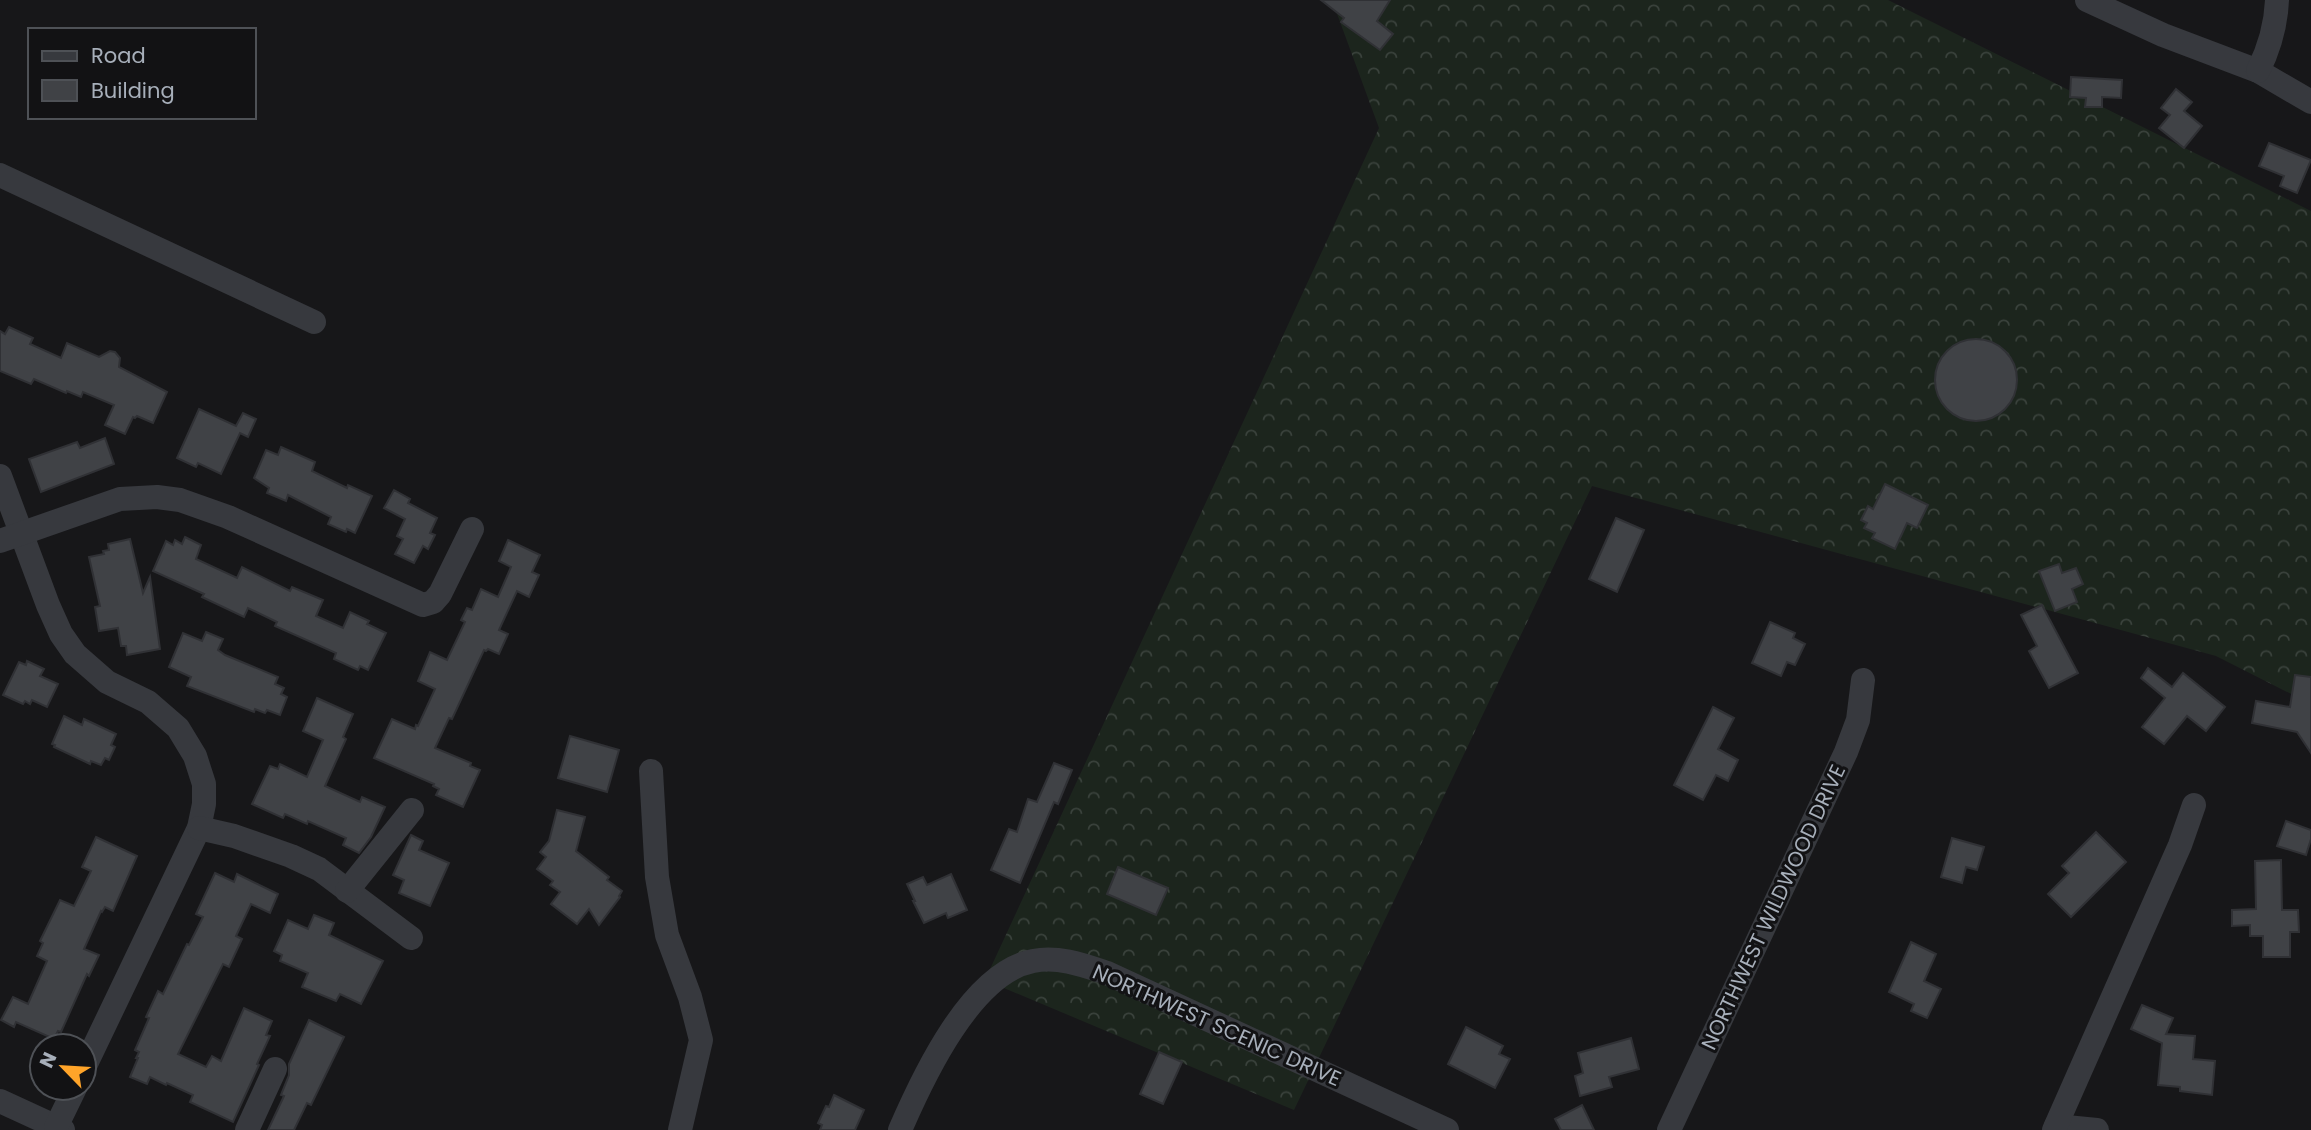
<svg xmlns="http://www.w3.org/2000/svg" width="2311" height="1130" viewBox="0 0 2311 1130" font-family="Poppins,sans-serif">
  <defs>
    <pattern id="forest-crowns" width="20" height="18" patternUnits="userSpaceOnUse" patternTransform="scale(1.75)"><rect width="20" height="18" fill="#1c251d"/><path d="M2 6a3 3 0 1 1 6 0M12 15a3 3 0 1 1 6 0" fill="none" stroke="#3a423c"/></pattern>
  </defs>
  <rect width="100%" height="100%" fill="#171719"/>
  <!-- forest -->
  <path fill="url(#forest-crowns)" d="M1332,0H1888L2311,211V704L2216,656L1592,486L1294,1110L985,980L1379,128Z"/>
  <!-- building -->
  <g fill="#404246" stroke="#303135" stroke-width="2">
    <path d="M1321,0H1390L1377,21L1393,34L1380,50L1341,22L1344,18Z"/>
    <path d="M2071,77L2122,80L2121,98L2102,97V107H2085L2086,98L2070,97Z"/>
    <path d="M2176,89L2192,102L2184,111L2202,126L2184,148L2159,128L2170,115L2161,108Z"/>
    <path d="M2269,143L2311,160L2297,193L2280,186L2284,176L2259,166Z"/>
    <path d="M9,327L33,338L30,344L61,358L67,343L99,357L110,351L115,352L120,358L119,367L167,392L153,423L137,416L135,418L133,417L125,434L105,425L114,405L83,392L81,397L67,391L66,393L34,379L31,384L0,371V331L5,334Z"/>
    <circle cx="1976" cy="380" r="41"/>
    <path d="M199,409L236,426L243,413L256,419L248,437L240,433L221,474L198,463L196,467L177,458Z"/>
    <path d="M105,438L114,464L41,492L29,459L77,442L80,448Z"/>
    <path d="M281,447L315,462L312,471L347,488L348,485L372,496L355,533L347,529L346,532L328,524L331,517L288,495L286,501L267,493L269,488L254,478L266,450L278,455Z"/>
    <path d="M1885,484L1928,505L1917,528L1907,523L1895,549L1872,538L1875,533L1864,528L1867,523L1861,520L1868,506L1873,509Z"/>
    <path d="M394,490L410,499L408,503L437,518L430,533L435,535L428,549L423,546L414,563L395,554L403,539L397,536L405,519L384,508Z"/>
    <path d="M1616,518L1644,530L1617,592L1589,579Z"/>
    <path d="M185,537L201,545L196,559L237,578L242,567L290,591L292,587L323,600L316,616L343,628L350,612L369,621L367,624L386,633L368,670L360,666L358,670L334,659L336,653L275,626L277,622L248,608L244,617L202,597L204,594L153,571L166,541L173,545L175,540L182,544Z"/>
    <path d="M130,539L143,593L150,577L160,649L127,655L126,646H121L118,628L99,631L95,607L100,606L89,557L104,554L103,551L109,550L108,544Z"/>
    <path d="M508,540L540,555L532,572L539,575L529,597L517,591L499,630L508,634L499,654L488,649L486,651L484,650L452,719L449,718L435,748L471,763L470,766L480,770L463,807L436,795L439,789L433,786L434,784L374,758L392,719L415,729L416,725L418,726L435,689L418,681L430,652L447,660L465,622L461,620L467,608L472,610L481,589L498,597L511,567L499,561Z"/>
    <path d="M2059,564L2062,573L2076,568L2083,584L2072,589L2077,602L2055,611L2039,571Z"/>
    <path d="M2042,605L2078,673L2049,688L2029,651L2037,646L2021,615Z"/>
    <path d="M1770,622L1795,633L1793,638L1805,644L1795,665L1787,662L1781,676L1752,663Z"/>
    <path d="M206,632L223,639L218,650L225,655L278,677L275,684L284,688L281,694L287,697L280,715L267,710L265,713L255,709L254,712L187,686L191,677L169,667L183,633L202,641Z"/>
    <path d="M27,661L44,669L40,676L58,684L47,707L32,700L30,704L25,701L23,704L3,695L19,662L26,665Z"/>
    <path d="M2148,668L2172,687L2183,673L2225,707L2206,731L2187,716L2164,744L2142,727L2165,698L2141,678Z"/>
    <path d="M2295,675L2311,677V753L2297,732L2252,723L2256,701L2290,707Z"/>
    <path d="M317,698L353,714L343,737L346,739L325,786L360,802L362,797L385,807L371,837L359,853L343,845L346,838L308,821L307,824L285,814L283,818L252,804L270,766L278,769L280,764L307,777L323,740L303,731Z"/>
    <path d="M1713,707L1734,718L1718,749L1738,760L1728,781L1716,775L1703,800L1674,785Z"/>
    <path d="M64,716L82,725L84,719L116,734L111,745L115,747L109,760L105,758L101,765L91,761L90,764L54,747L55,745L52,744Z"/>
    <path d="M570,736L619,750L607,792L558,778Z"/>
    <path d="M1054,763L1072,770L1058,804L1054,802L1020,883L991,870L1009,829L1017,832L1028,799L1037,802Z"/>
    <path d="M557,810L585,817L576,851L609,877L607,880L622,891L619,896L620,897L599,925L589,909L577,924L551,904L560,892L550,885L553,881L537,869L546,857L540,852L549,841Z"/>
    <path d="M2286,821L2311,830V839L2306,855L2277,846Z"/>
    <path d="M2096,832L2126,862L2071,917L2048,894L2069,873L2062,866Z"/>
    <path d="M411,835L423,841L419,850L449,863L430,906L399,893L404,880L393,875Z"/>
    <path d="M96,837L137,856L113,911L105,907L102,912L101,911L84,949L99,955L89,976L87,974L61,1032L58,1031L54,1039L16,1022L14,1027L1,1020L13,997L28,1004L47,961L37,956L43,943L40,941L60,900L74,906L91,871L82,867Z"/>
    <path d="M1952,838L1984,847L1977,870L1966,867L1962,883L1941,877Z"/>
    <path d="M2281,860L2282,910H2298L2299,932H2290V957H2263V936H2250V925L2232,926V910L2256,909L2255,861Z"/>
    <path d="M1118,867L1168,888L1156,915L1107,894Z"/>
    <path d="M215,873L234,882L237,874L278,894L270,913L251,904L236,936L242,939L229,967L223,964L178,1054L206,1067L212,1056L221,1061L244,1008L272,1021L266,1035L270,1036L257,1064L259,1065L233,1122L190,1102L193,1095L167,1083L166,1085L150,1077L147,1084L130,1077L138,1058H136L139,1052L135,1050L149,1018L146,1017L158,991L163,994L187,944L189,945L203,917L196,914Z"/>
    <path d="M951,874L967,910L948,918L946,913L924,923L913,901H915L907,884L923,877L927,885Z"/>
    <path d="M314,915L334,923L329,935L383,961L361,1004L340,994L336,1001L302,987L308,973L280,961L282,955L274,951L288,920L308,929Z"/>
    <path d="M1911,942L1936,954L1924,981L1941,989L1927,1018L1911,1011L1914,1004L1889,992Z"/>
    <path d="M2142,1005L2173,1018L2166,1034L2195,1036L2193,1059L2215,1061L2212,1095L2180,1091V1087L2158,1085L2162,1043L2131,1029Z"/>
    <path d="M309,1020L344,1037L311,1105L307,1103L294,1130H268L284,1096L281,1095L289,1075V1064Z"/>
    <path d="M1466,1027L1503,1046L1499,1054L1510,1059L1495,1088L1448,1064Z"/>
    <path d="M1631,1038L1639,1069L1609,1077L1612,1087L1580,1096L1575,1076L1583,1073L1578,1053Z"/>
    <path d="M1159,1052L1182,1062L1163,1104L1140,1094Z"/>
    <path d="M834,1095L864,1110L855,1130H820L822,1125L818,1123L826,1106L829,1107Z"/>
    <path d="M1582,1105L1594,1130H1561L1555,1119Z"/>
  </g>
  <g fill="none" stroke-linecap="round" stroke-linejoin="round">
    <!-- minor -->
    <g stroke="#37393e" stroke-width="24">
      <path d="M2087,0L2163,35L2258,71L2311,102"/>
      <path d="M2258,71C2269,49 2276,25 2277,0"/>
      <path d="M0,175L314,322"/>
      <path d="M0,476L48,605L61,634L75,654L107,682L148,702L178,728L195,756L204,784V804L199,828L84,1068"/>
      <path d="M0,541L120,499L157,497L180,500L228,517L423,605L433,602L440,594L472,529"/>
      <path d="M651,771L657,877L667,935L690,997L701,1040L680,1130"/>
      <path d="M199,828L234,836L291,856L319,869L411,938"/>
      <path d="M347,891L412,810"/>
      <path d="M0,1101L63,1130"/>
      <path d="M2056,1126L2097,1130"/>
      <path d="M56,1127L75,1088"/>
      <path d="M247,1130L275,1069"/>
      <path d="M900,1130C923,1077 971,973 1033,961C1059,956 1083,965 1107,973L1447,1130"/>
      <path d="M1669,1130L1846,752L1858,720L1863,680"/>
      <path d="M2054,1130L2180,845L2194,805"/>
    </g>
  </g>
  <g text-anchor="middle" dominant-baseline="central" stroke-width="6" stroke-linejoin="round" paint-order="stroke">
    <!-- street labels -->
    <g font-size="21" fill="#a7afba" stroke="#121214">
      <text transform="translate(1773 907) rotate(-65)">NORTHWEST WILDWOOD DRIVE</text>
      <text transform="translate(1217 1025) rotate(24)">NORTHWEST SCENIC DRIVE</text>
    </g>
  </g>
  <!-- legend -->
  <rect x="28" y="28" width="228" height="91" fill="#121214" stroke="#4e5156" stroke-width="2"/>
  <rect x="42" y="51" width="35" height="10" fill="#37393e" stroke="#4e5156" stroke-width="2"/>
  <text x="91" y="63" font-size="21" fill="#a7afba">Road</text>
  <rect x="42" y="80" width="35" height="21" fill="#404246" stroke="#4e5156" stroke-width="2"/>
  <text x="91" y="98" font-size="21" fill="#a7afba">Building</text>
  <!-- north arrow -->
  <g transform="translate(63 1067) rotate(295)"><circle r="33" fill="#121214" stroke="#4e5156" stroke-width="2"/>
  <path d="M0-5L12 26L0 18L-12 26Z" fill="#ffa429"/>
  <text y="-10" font-size="19" font-weight="bold" text-anchor="middle" fill="#a7afba">N</text>
  </g>
</svg>
